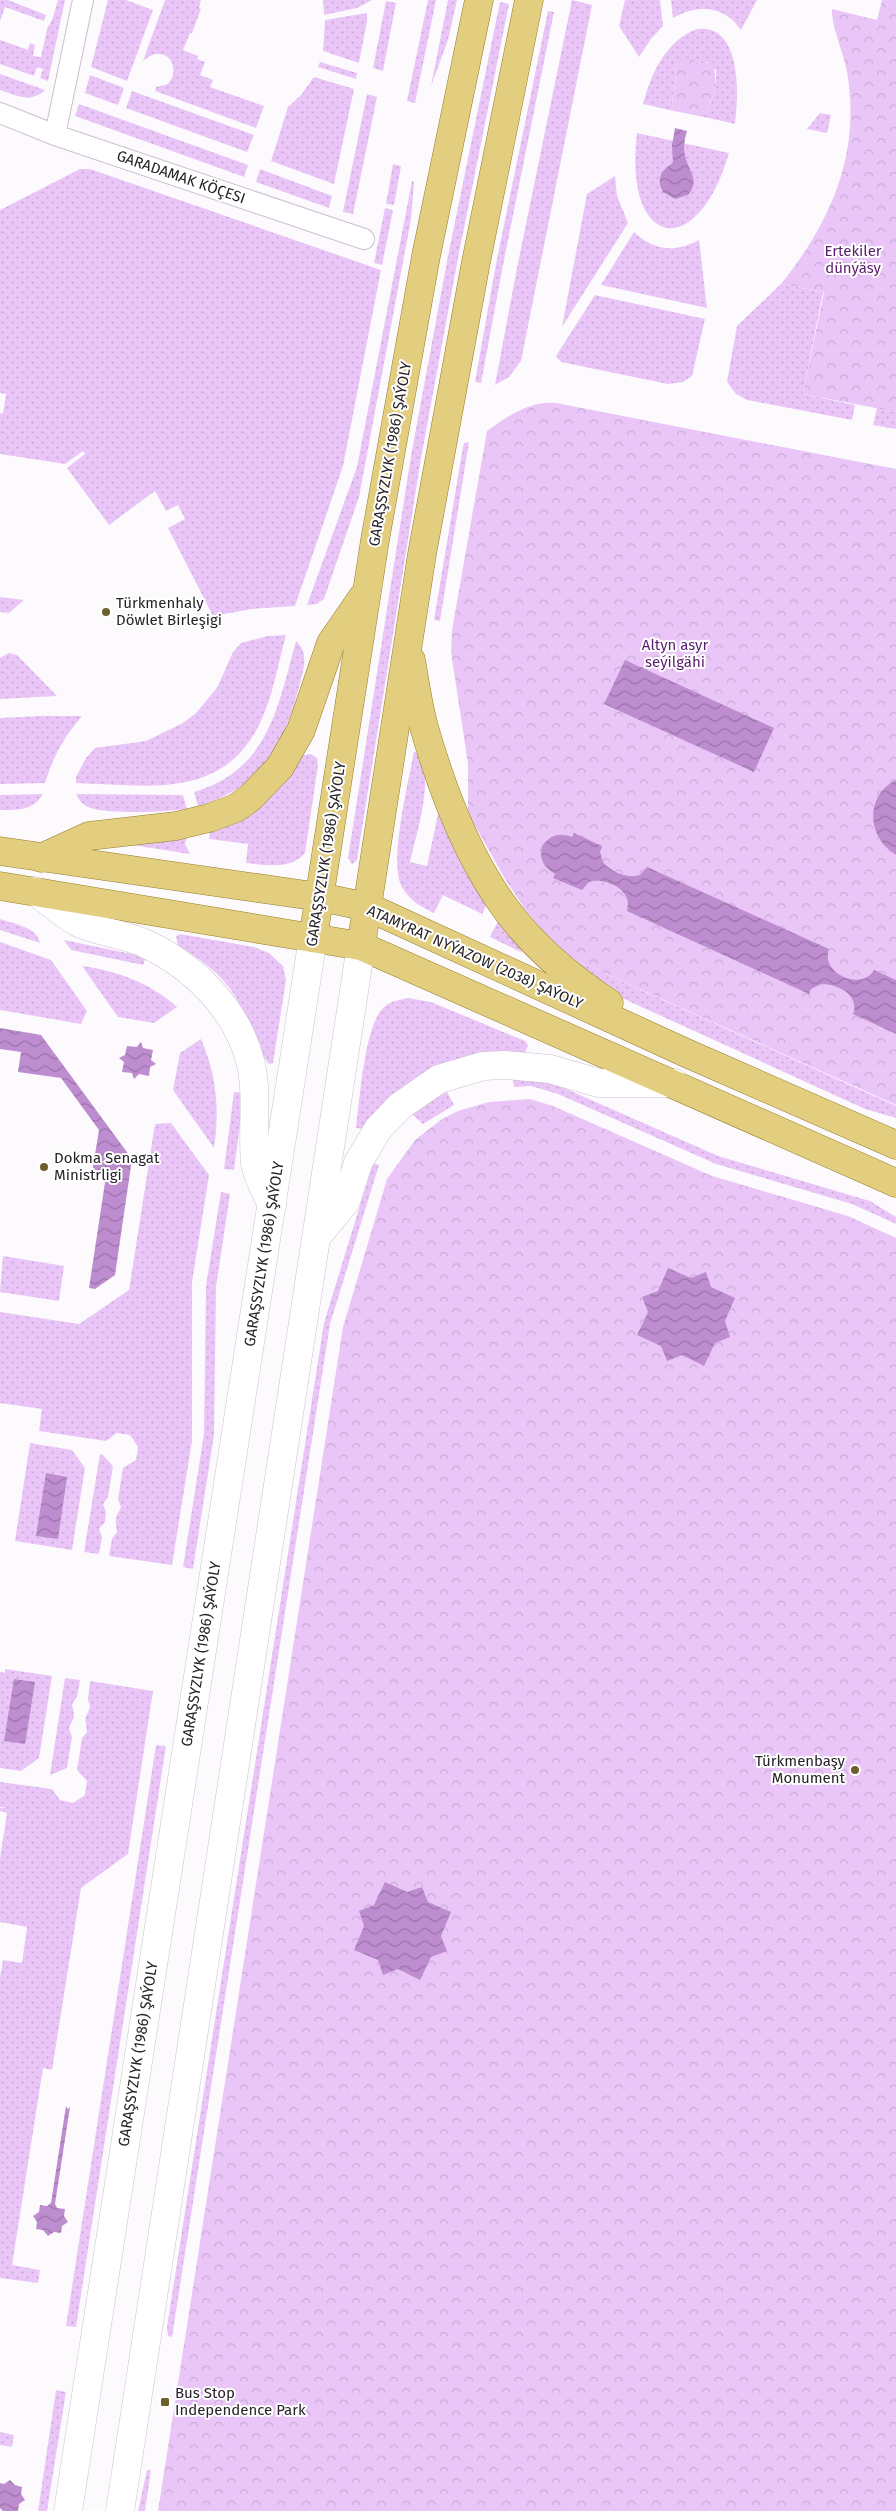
<svg xmlns="http://www.w3.org/2000/svg" width="896" height="2511" viewBox="0 0 896 2511" font-family="'Fira Sans',sans-serif">
  <defs>
    <pattern id="grass-dots" width="8" height="8" patternUnits="userSpaceOnUse" patternTransform="scale(1.25)"><rect width="8" height="8" fill="#eac6f8"/><path d="M2 2h.1M6 6h.1" fill="none" stroke="#c9aad5" stroke-width="1.8" stroke-linecap="round"/></pattern>
    <pattern id="park-crowns" width="20" height="18" patternUnits="userSpaceOnUse" patternTransform="scale(1.25)"><rect width="20" height="18" fill="#eac6f8"/><path d="M2 6a3 3 0 1 1 6 0M12 15a3 3 0 1 1 6 0" fill="none" stroke="#c9aad5"/></pattern>
    <pattern id="water-waves" width="16" height="10" patternUnits="userSpaceOnUse" patternTransform="scale(1.25)"><rect width="16" height="10" fill="#be8dd0"/><path d="M0 5q4-4 8 0t8 0" fill="none" stroke="#9a73a9"/></pattern>
  </defs>
  <rect width="100%" height="100%" fill="#fdfafe"/>
  <!-- grass -->
  <g fill="url(#grass-dots)">
    <path d="M0,0H8L46,15L44,21L5,7L0,21Z"/>
    <path d="M58,0H65L48,81L40,78L43,69L37,67L34,76L0,64V40L28,50L30,43L35,45L33,56L41,57L47,29L52,20Z"/>
    <path d="M108,0H126L153,10L127,81L91,67Z"/>
    <path d="M165,0H201L199,8L201,9L192,33H190L183,50L198,56L197,59L205,62L200,75L213,80L210,87L264,106L256,128L155,91L156,87L168,84C178,73 174,53 157,54C151,54 146,59 143,61Z"/>
    <path d="M323,0H372L357,8L324,15Z"/>
    <path d="M428,0H436L415,103L407,101Z"/>
    <path d="M448,0H457L448,40L431,86Z"/>
    <path d="M572,0L592,5L521,361L509,377L495,385L517,268Z"/>
    <path d="M625,0H660L663,26L651,39L639,57L619,26Z"/>
    <path d="M671,0H757L741,30C724,5 698,4 673,18Z"/>
    <path d="M386,1L396,3L383,71L373,68Z"/>
    <path d="M500,2L509,4L458,258L421,458L357,860L352,864L348,858L411,456L448,256Z"/>
    <path d="M548,11L554,12L503,265L481,383L475,382L496,264Z"/>
    <path d="M367,13V21L359,63L323,51L325,20Z"/>
    <path d="M697,29C742,23 739,96 735,124L709,118L706,113L716,88V70L708,62L700,64L691,58L675,67C679,82 669,95 674,111L643,104C651,74 666,40 697,29Z"/>
    <path d="M320,62L357,73L356,79L318,67Z"/>
    <path d="M0,74L45,90C30,104 17,95 0,90Z"/>
    <path d="M90,75L124,88L118,105L85,93Z"/>
    <path d="M314,77L354,89L334,184L271,161L288,107L301,95Z"/>
    <path d="M132,91L254,135L247,152L126,108Z"/>
    <path d="M367,94L377,97L353,214L343,212Z"/>
    <path d="M79,104L248,165L244,177L75,116Z"/>
    <path d="M820,113L831,115L827,133L807,129Z"/>
    <path d="M637,133L729,153C697,263 623,249 637,133Z"/>
    <path d="M393,164L401,166L394,205L386,204Z"/>
    <path d="M80,169H90L381,270L343,466L295,606L252,609L213,616L168,528L185,519L178,505L166,511L155,491L109,525L67,468L85,454L83,451L65,464L0,454V413L3,414L6,394L0,393V210Z"/>
    <path d="M260,169L332,196L329,208L256,182Z"/>
    <path d="M615,176L617,196L628,223L562,327L587,194Z"/>
    <path d="M412,181L414,182L411,219L359,497L324,599L317,604L307,605L357,467Z"/>
    <path d="M385,208L393,210L382,265L374,263Z"/>
    <path d="M634,232C654,251 675,253 699,240L707,308L601,285Z"/>
    <path d="M781,284L823,292L803,394L855,405L852,420L747,400L736,394L727,382L737,326Z"/>
    <path d="M595,295L705,319L692,376L683,382L668,384L561,362L556,356Z"/>
    <path d="M877,408L896,412V429L873,425Z"/>
    <path d="M469,442L440,621L434,620L463,447L464,443Z"/>
    <path d="M0,597L24,600L9,613L0,612Z"/>
    <path d="M286,635C278,664 273,696 260,723C223,801 146,785 76,783V777L86,758L95,748L146,741L183,723L196,713L217,688L233,652L241,643L268,636Z"/>
    <path d="M296,641C310,654 303,671 299,687C283,748 261,787 198,806L194,792C269,770 278,706 296,641Z"/>
    <path d="M9,653L17,655L57,696L0,699V658Z"/>
    <path d="M41,716H82C64,737 53,757 45,783L0,784V718Z"/>
    <path d="M414,751C439,765 415,839 410,862L427,866L440,805L489,900L482,914L443,895L434,913C421,907 409,900 402,887C388,862 409,781 414,751Z"/>
    <path d="M311,754L317,758L318,765L305,853C291,870 266,865 246,863L248,844L209,839L210,828L304,755Z"/>
    <path d="M43,794C33,811 17,810 0,810V795Z"/>
    <path d="M76,794L183,795L187,809C168,812 101,815 86,806C81,803 79,799 76,794Z"/>
    <path d="M188,834L185,844L190,854L126,844Z"/>
    <path d="M500,917L524,949L521,952L490,937Z"/>
    <path d="M0,919C14,924 37,927 40,943L0,930Z"/>
    <path d="M180,934L254,947L269,953L283,966L286,980L273,1063L269,1064C265,1062 242,1007 235,996C222,975 200,958 178,946L176,936Z"/>
    <path d="M64,940L146,957L143,965L71,950Z"/>
    <path d="M0,942L51,960L87,1011L81,1024L0,1010Z"/>
    <path d="M571,958L896,1106V1118L865,1109L622,998L576,968Z"/>
    <path d="M82,966C118,971 150,983 177,1007L154,1023L118,1017Z"/>
    <path d="M408,998L431,1002L525,1041L528,1045L524,1055L413,1080L388,1100L366,1129L356,1128C360,1099 364,1028 383,1008C390,1001 399,1000 408,998Z"/>
    <path d="M201,1039C216,1073 220,1110 214,1148L173,1090L180,1053Z"/>
    <path d="M513,1079L545,1082L564,1088L718,1156L870,1201L896,1217V1224L852,1204L716,1164L558,1094L531,1086L514,1087Z"/>
    <path d="M234,1092L244,1093L234,1170L224,1169Z"/>
    <path d="M447,1092L454,1105L423,1124L411,1113Z"/>
    <path d="M171,1123L209,1175L192,1282V1441L172,1565L109,1556L112,1539L117,1532C115,1517 115,1520 121,1507L118,1499L123,1468L136,1460L138,1447L130,1435L117,1433L106,1441L39,1431L42,1409L0,1403V1312L79,1324L129,1290L155,1124Z"/>
    <path d="M373,1163L379,1165L330,1324L172,2337L168,2336L167,2327L324,1323Z"/>
    <path d="M221,1192L230,1194L216,1287L214,1435L193,1569L183,1567L204,1434L206,1286Z"/>
    <path d="M3,1256L64,1266L59,1301L0,1292Z"/>
    <path d="M30,1443L72,1450L85,1468L72,1550L15,1541Z"/>
    <path d="M100,1454L103,1455L113,1466L108,1497L103,1504L106,1512L105,1522L99,1529L102,1537L99,1554L84,1552Z"/>
    <path d="M5,1669L52,1676L39,1758L21,1771L0,1768V1672L5,1673Z"/>
    <path d="M65,1678L80,1680L77,1697L72,1704C75,1722 75,1713 69,1729L72,1737L67,1768L50,1775Z"/>
    <path d="M90,1681L153,1691L128,1854L81,1888L52,2070L43,2068L12,2265L40,2270L38,2283L0,2278V1977L3,1960L22,1963L27,1927L0,1922V1858L7,1813L0,1811V1808H8L0,1807V1782L52,1789L60,1800L73,1803L85,1795L87,1781L77,1770L82,1738L87,1732C85,1714 84,1723 90,1707L88,1699Z"/>
    <path d="M156,1745L166,1746L76,2327L66,2326Z"/>
    <path d="M56,2390L66,2392L47,2511H38Z"/>
    <path d="M0,2432L14,2435L12,2447L0,2445Z"/>
    <path d="M147,2470H151L145,2511H138Z"/>
  </g>
  <!-- park -->
  <g fill="url(#park-crowns)">
    <path d="M882,0H896V412L803,394L824,292L781,284C831,222 861,154 847,72C844,53 831,26 832,9L877,20Z"/>
    <path d="M684,58H691L700,64L711,62L714,64L716,88L706,113L709,118L674,111C669,95 679,82 675,67Z"/>
    <path d="M556,403L896,469V1105L571,958L556,947L526,911L505,879L468,813V764L451,652L452,630L487,431C508,416 529,401 556,403Z"/>
    <path d="M530,1099L553,1106L712,1176L848,1216L896,1238V2511H158L343,1327L387,1179L415,1140L442,1119L458,1111L489,1102Z"/>
  </g>
  <!-- water -->
  <g fill="url(#water-waves)">
    <path d="M675,128L687,131C685,138 683,147 685,155C688,171 701,180 688,195L675,199L663,192C656,179 661,170 673,163L672,145Z"/>
    <path d="M625,660L774,728L754,772L604,704Z"/>
    <path d="M896,780V855C867,838 864,796 896,780Z"/>
    <path d="M574,833L602,846L600,852L603,862C611,872 627,879 640,875L647,867L829,949C820,973 861,992 874,970L896,980V1034L853,1014C860,995 838,984 821,984L811,989L809,994L627,911C634,891 606,876 589,882L582,890L553,878L555,874C543,867 539,859 542,846C550,835 559,832 572,837Z"/>
    <path d="M0,1028L41,1035L132,1159L115,1275L95,1289L89,1288L106,1176L92,1173L99,1130L61,1078L18,1072L21,1052L0,1049Z"/>
    <path d="M141,1042L143,1048L153,1050L151,1060L156,1064L150,1067L149,1076L139,1074L134,1079L132,1073L122,1072L124,1062L119,1058L125,1055L127,1046L137,1047Z"/>
    <path d="M668,1268L691,1278L706,1272L711,1287L735,1298L725,1321L730,1337L715,1343L704,1366L682,1355L667,1361L661,1346L637,1335L648,1312L642,1297L658,1291Z"/>
    <path d="M46,1473L67,1477L58,1539L36,1536Z"/>
    <path d="M14,1679L35,1682L25,1744L4,1741Z"/>
    <path d="M385,1882L407,1892L422,1887L428,1902L451,1912L441,1936L447,1951L431,1957L420,1980L398,1969L383,1975L378,1960L354,1950L364,1926L359,1911L374,1905Z"/>
    <path d="M66,2106L68,2109L70,2107L55,2204L57,2208L65,2209L64,2216L68,2222L62,2226L61,2233L54,2232L48,2236L43,2230L36,2229L37,2222L33,2216L39,2212L40,2205L47,2206L51,2203Z"/>
    <path d="M10,2480L15,2485L22,2487L21,2494L25,2500L19,2504L18,2511H3L0,2508V2483L4,2484Z"/>
  </g>
  <g fill="none" stroke-linecap="round" stroke-linejoin="round">
    <defs>
      <g id="minor">
        <path d="M0,113L55,135L364,239"/>
        <path d="M55,135L83,0"/>
      </g>
      <g id="secondary">
        <path d="M35,891C49,901 63,915 79,923C99,932 123,934 144,943C194,966 238,1010 251,1064C258,1097 252,1129 255,1163C257,1176 266,1192 272,1205"/>
        <path d="M318,1235L346,1201L358,1163L378,1129L400,1106L439,1079L483,1066L505,1065L550,1069L599,1083H674"/>
        <path d="M68,2511L313,938"/>
        <path d="M120,2511L361,946"/>
      </g>
      <g id="primary">
        <path d="M411,660C415,682 418,705 424,727C442,790 468,859 508,912C536,949 571,978 609,1003"/>
        <path d="M0,851L320,897L368,907L684,1052L896,1145"/>
        <path d="M41,858L89,836L176,826L209,818L236,808L250,798L280,767L301,730L331,643L362,598"/>
        <path d="M0,886L361,946L896,1183"/>
        <path d="M313,938L375,540L426,256L479,0"/>
        <path d="M361,946L422,554L476,262L529,0"/>
      </g>
    </defs>
    <!-- minor casing -->
    <use href="#minor" stroke="#cbbfd0" stroke-width="22"/>
    <!-- secondary casing -->
    <use href="#secondary" stroke="#cbbfd0" stroke-width="29"/>
    <!-- primary casing -->
    <use href="#primary" stroke="#947d28" stroke-width="29"/>
    <!-- minor -->
    <use href="#minor" stroke="#fff" stroke-width="20"/>
    <!-- secondary -->
    <use href="#secondary" stroke="#fff" stroke-width="28"/>
    <!-- primary -->
    <use href="#primary" stroke="#e2ce7e" stroke-width="28"/>
  </g>
  <!-- markers -->
  <g fill="#6d5f2c" stroke="#fff" stroke-width="2">
    <circle cx="106" cy="612" r="5"/>
    <circle cx="44" cy="1167" r="5"/>
    <circle cx="855" cy="1770" r="5"/>
    <rect x="160" y="2397" width="10" height="10" rx="2.5"/>
  </g>
  <g text-anchor="middle" dominant-baseline="central" stroke-width="4" stroke-linejoin="round" paint-order="stroke">
    <!-- street labels -->
    <g font-size="15" fill="#272329" stroke="#fff">
      <text transform="translate(181 177) rotate(19)">GARADAMAK KÖÇESI</text>
      <text transform="translate(390 454) rotate(-80)">GARAŞSYZLYK (1986) ŞAÝOLY</text>
      <text transform="translate(326 854) rotate(-81)">GARAŞSYZLYK (1986) ŞAÝOLY</text>
      <text transform="translate(475 957) rotate(24)">ATAMYRAT NYÝAZOW (2038) ŞAÝOLY</text>
      <text transform="translate(264 1254) rotate(-81)">GARAŞSYZLYK (1986) ŞAÝOLY</text>
      <text transform="translate(201 1654) rotate(-81)">GARAŞSYZLYK (1986) ŞAÝOLY</text>
      <text transform="translate(138 2054) rotate(-81)">GARAŞSYZLYK (1986) ŞAÝOLY</text>
    </g>
    <!-- park labels -->
    <g font-size="15" fill="#5a1d6d" stroke="#fff">
      <text x="853" y="251">Ertekiler<tspan x="853" dy="17">dünýäsy</tspan></text>
      <text x="675" y="645">Altyn asyr<tspan x="675" dy="17">seýilgähi</tspan></text>
    </g>
    <!-- poi labels -->
    <g font-size="15" fill="#272329" stroke="#fff" text-anchor="start">
      <text x="116" y="603">Türkmenhaly<tspan x="116" dy="17">Döwlet Birleşigi</tspan></text>
      <text x="54" y="1158">Dokma Senagat<tspan x="54" dy="17">Ministrligi</tspan></text>
      <text x="845" y="1761" text-anchor="end">Türkmenbaşy<tspan x="845" dy="17">Monument</tspan></text>
      <text x="175" y="2393">Bus Stop<tspan x="175" dy="17">Independence Park</tspan></text>
    </g>
  </g>
</svg>
